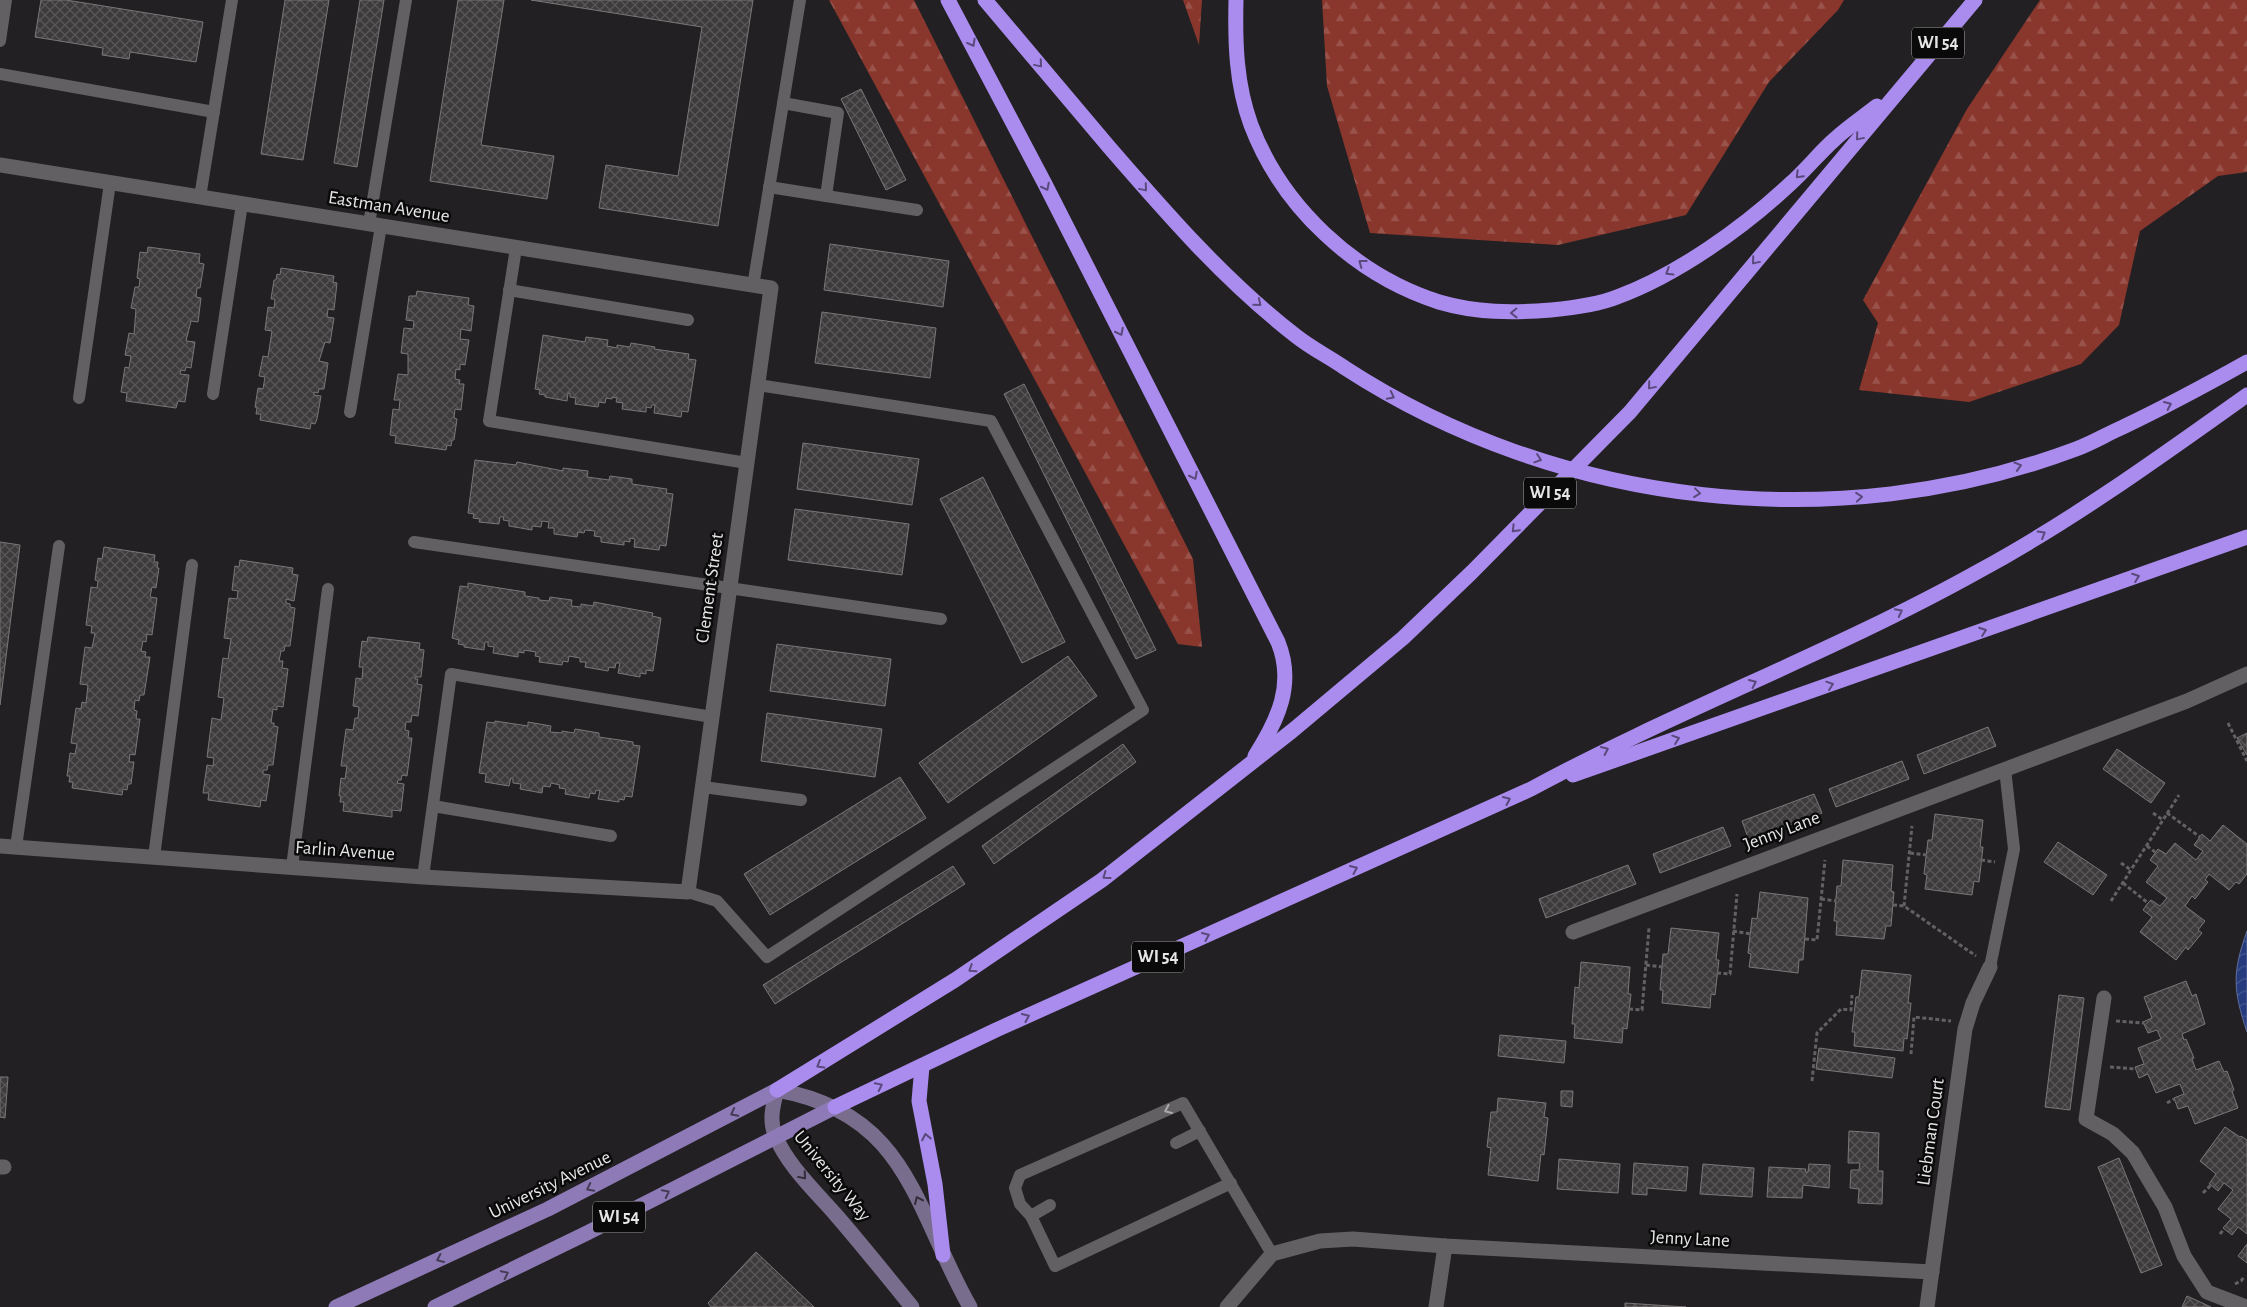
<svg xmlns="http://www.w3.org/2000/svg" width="2247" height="1307" viewBox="0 0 2247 1307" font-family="'Alegreya Sans',sans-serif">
  <defs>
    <pattern id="forest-firs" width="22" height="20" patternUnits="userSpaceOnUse" patternTransform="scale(1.25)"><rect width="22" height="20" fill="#89362d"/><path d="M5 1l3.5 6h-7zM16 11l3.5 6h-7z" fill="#9a534b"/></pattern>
    <pattern id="water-waves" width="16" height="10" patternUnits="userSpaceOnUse" patternTransform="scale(1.25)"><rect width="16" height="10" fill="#253b7e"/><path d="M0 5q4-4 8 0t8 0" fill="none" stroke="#455790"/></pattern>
    <pattern id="building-cross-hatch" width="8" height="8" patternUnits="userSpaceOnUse" patternTransform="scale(1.25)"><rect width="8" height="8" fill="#3e3b3c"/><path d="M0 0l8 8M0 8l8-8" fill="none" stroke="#5a5758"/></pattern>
  </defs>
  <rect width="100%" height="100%" fill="#222022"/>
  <!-- forest -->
  <g fill="url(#forest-firs)">
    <path d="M829,0H914L1193,559L1202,647L1178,644Z"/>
    <path d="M1183,0H1202L1199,45Z"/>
    <path d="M1322,0H1844L1838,10L1769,82L1686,215L1558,245L1370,233L1327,86Z"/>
    <path d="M2040,0H2247V172L2218,176L2140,231L2119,325L2081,364L1969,402L1859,390L1878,323L1863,300L1967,109Z"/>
  </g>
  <!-- water -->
  <path fill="url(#water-waves)" stroke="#5f6e9e" d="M2247,931V1032C2233,990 2232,973 2247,931Z"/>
  <!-- building -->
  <g fill="url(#building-cross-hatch)" stroke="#7b7778">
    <path d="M41,0H66L203,22L196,62L130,52L129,59L102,55L103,48L35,37Z"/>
    <path d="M285,0H329L303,160L261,154Z"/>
    <path d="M360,0H384L357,167L334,163Z"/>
    <path d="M458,0H504L481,145L554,156L547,199L430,181Z"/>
    <path d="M531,0H753L718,226L599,208L606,165L678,176L702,27Z"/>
    <path d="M861,89L906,180L886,190L841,99Z"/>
    <path d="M830,244L949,261L943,307L824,290Z"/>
    <path d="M148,247L200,254L199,263L204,264L200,288H197L196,297L201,298L198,322L191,321L186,341L195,342L191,368L186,367L185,371L181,370L180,374L189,375L185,402L178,401L176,408L126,401L127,393L121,392L125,367L129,368L131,356L125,355L129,333L134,334L136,309L131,308L135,287H139L140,279L137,278L140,252L147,253Z"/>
    <path d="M281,268L334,276L333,282L337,283L334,310L328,309L327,317L334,318L330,343L325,342L319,361L328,363L324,389H319L318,393L314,392V395L321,396L317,419L315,424L311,423L310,429L260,420L261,414H256L257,408L255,407L258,388L263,389L265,377L259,376L263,356L268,357L272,331L265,330L268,307L274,308L275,299H271L274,280H276L277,274L280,275Z"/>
    <path d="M417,291L469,298L468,305L474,306L471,331L461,329L460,339L469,340L465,365L460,364V370L456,369L455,379L460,380L459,384H464L461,410L455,409L454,418L457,419L454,440H452L451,446L447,445L446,450L395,443L396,436L390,435L393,409L399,410L400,400H394L398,374L408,375V354L401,353L404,328L413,329L414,321L406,320L409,296H416Z"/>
    <path d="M822,312L936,328L930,378L815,363Z"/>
    <path d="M543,335L585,342L586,337L608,340L607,346L617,348V345L630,347L631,343L655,347L654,349L689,354L688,359L696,360L688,412L682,411L681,417L654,413L655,405H652L651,408L646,407V412L622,409L623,403L616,402L617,398L612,397V399L606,398L605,403L599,402L598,407L575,404L576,398L570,397V393H568L567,401L545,397V395L539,394L540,390L535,389Z"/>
    <path d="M1024,384L1156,650L1136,659L1004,394Z"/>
    <path d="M803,443L919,459L912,505L797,489Z"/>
    <path d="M475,460L516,465L517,462L563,471V468L588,471L587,477L609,480L610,476L632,479V484L667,489L666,493L673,494L666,546L660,545L659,550L634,547L635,539L630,538V542L624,541V545L601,542V537L594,536L595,531L585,530L584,533L578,532L577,537L554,534V528H548L549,522L542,521L541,527L532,526V530L509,526V521L503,520L504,517H500L499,524L479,522L480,519L473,518L474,514L468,513Z"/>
    <path d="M983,477L1065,642L1022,663L940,499Z"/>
    <path d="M795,509L909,524L902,575L788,560Z"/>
    <path d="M0,542L20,545L0,705Z"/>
    <path d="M104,547L155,555L154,562H158L157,568H159L156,588L152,587L150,597L157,598L152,635L147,634L146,642L143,641L141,651L146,652L145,657H150L144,695H140L139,701L135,700L134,710L137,711L136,719H140L135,755L130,754L129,762H134L131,784H128L127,790L123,789L122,795L72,788L73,782H69L70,776H67L70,753L75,754L77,744L71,743L76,708L81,709L82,702L86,703L88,685L80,684L85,647L92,648L95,633H91L92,626L86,625L91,587L97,588L98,581L95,580L98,558L102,559Z"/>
    <path d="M240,560L293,568L292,574L298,575L294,601L286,599V603L290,604V607L295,608L290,646H285L284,651H281L279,661H283L282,668L288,669L283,707L277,706V710L273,709L271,723H274V726L278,727L273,765H268L267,770H263V774L270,775L266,801L261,800L260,807L208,800L209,793H203L207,765L213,766L214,758L207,757L212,718L221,720L224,698L218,697L223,658L228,659L231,639L224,638L229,598L237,599L238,591L232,590L235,566L239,567Z"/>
    <path d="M468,583L525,592V596L539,598V600L549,601L550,597L572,600L571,606L581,607V604L593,606L594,602L653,613L652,616L661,618L653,671L646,670V674L640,673V677L618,673L620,663H616L615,668L609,667L608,671L585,667L586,662H580V658L569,656L568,662L563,661L562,665L539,662L540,657L535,656L536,652L524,650V653L518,652V657L493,653L494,647L488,646V642H485L484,650L464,647V645L458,644L459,640L452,638L460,586L468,587Z"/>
    <path d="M368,637L420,643L419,649L424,650L421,677H415V679H418L417,684L422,685L418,716L412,715L411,722H406L405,730L409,731L408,738H412L407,776L402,775L401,780H398L397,783L404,784L401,811L392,810V817L343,811L344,802H340L341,796H339L341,778L345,779L347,766H341L346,729L353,730L355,718H358L359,707L353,706L356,678L362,679L363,667H359L362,641L367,642Z"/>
    <path d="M777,644L891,659L885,706L770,691Z"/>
    <path d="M1068,656L1097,696L948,803L919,763Z"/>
    <path d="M767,713L882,729L875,777L761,761Z"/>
    <path d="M495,721L528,726V722L551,726L550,732L562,733V731L574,733L575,729L599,733V737L633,742V745L640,746L632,797L625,796L624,800L619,799V802L598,799L600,791L596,790L595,794L590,793L589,798L565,794L566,789L559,788L560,785L551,783L550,787L543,786L542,793L520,789L521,784L513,783V779L511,778L509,786L485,782L486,774L479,773L487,722L495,723Z"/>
    <path d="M1988,727L1996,746L1924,774L1917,755Z"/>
    <path d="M2247,733V755L2237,738Z"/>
    <path d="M1123,744L1136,762L994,864L982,846Z"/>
    <path d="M2117,749L2165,783L2151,803L2103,769Z"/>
    <path d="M1902,761L1909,779L1836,807L1829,789Z"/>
    <path d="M900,777L926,818L770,915L744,874Z"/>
    <path d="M1814,794L1822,813L1749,840L1742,821Z"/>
    <path d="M1935,814L1983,820L1980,847H1983L1979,882L1974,881L1972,895L1925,889L1927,875L1924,874L1928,840H1932Z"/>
    <path d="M2223,825L2247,844V874L2239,884L2236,882L2229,890L2209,874L2205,880L2208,882L2195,899L2192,896L2185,906L2205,921L2198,930L2202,933L2188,950L2186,947L2176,960L2140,932L2152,917L2143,910L2148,903L2151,900L2160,906L2167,898L2146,882L2158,866L2150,860L2158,849L2166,854L2175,843L2196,860L2203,851L2194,845L2202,834L2210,841Z"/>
    <path d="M1723,827L1731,846L1660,873L1653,854Z"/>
    <path d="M2058,842L2107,875L2093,895L2044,862Z"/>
    <path d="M1843,860L1893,865L1891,891L1894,892L1891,926H1886L1884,939L1836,935L1837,921H1834L1837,886H1841Z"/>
    <path d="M1628,865L1636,884L1546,918L1539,899Z"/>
    <path d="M953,866L965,884L775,1004L763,985Z"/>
    <path d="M1760,892L1808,898L1803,960H1799L1798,973L1749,967L1751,954L1748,953L1752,918L1757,919Z"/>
    <path d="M1671,928L1719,933L1716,960H1719L1715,995L1711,994L1710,1008L1662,1003L1663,990H1660L1663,954H1668Z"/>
    <path d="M1581,962L1630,967L1628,994H1631L1627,1029L1623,1028L1622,1043L1574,1038L1575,1024H1572L1575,987L1579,988Z"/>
    <path d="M1862,970L1911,975L1908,1003H1911L1907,1039L1904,1038L1903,1051L1854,1046L1855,1032H1852L1856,997H1859Z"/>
    <path d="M2186,981L2192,996L2196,994L2205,1024L2182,1034L2184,1040L2186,1039L2194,1058L2192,1059L2196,1070L2219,1061L2224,1072L2227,1071L2234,1090L2232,1091L2238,1108L2195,1124L2188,1106L2178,1109L2174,1098L2184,1094L2180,1084L2156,1093L2148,1074L2139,1078L2135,1067L2144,1064L2138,1048L2161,1039L2157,1030L2148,1033L2143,1022L2152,1018L2144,997Z"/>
    <path d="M2059,995L2084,998L2070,1110L2045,1107Z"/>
    <path d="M1500,1035L1566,1041L1564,1063L1498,1056Z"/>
    <path d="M1819,1048L1895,1058L1892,1078L1816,1069Z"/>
    <path d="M0,1077H8L5,1118L0,1117Z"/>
    <path d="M1561,1091H1573L1572,1107L1561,1106Z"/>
    <path d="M1498,1098L1546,1103L1544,1117L1548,1118L1544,1155L1541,1154L1538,1181L1488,1175L1491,1148L1487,1147L1491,1112H1497Z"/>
    <path d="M2225,1127L2240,1137L2241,1136L2247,1140V1234L2238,1227L2232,1235L2223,1228L2231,1219L2218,1209L2233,1190L2224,1183L2218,1191L2211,1185L2209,1184L2216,1174L2200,1161Z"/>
    <path d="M1849,1131L1879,1133L1878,1171H1883L1882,1204L1858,1203L1859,1189L1850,1188L1851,1170H1859L1860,1163H1848Z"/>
    <path d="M2119,1158L2162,1265L2141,1273L2098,1167Z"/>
    <path d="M1559,1159L1620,1164L1618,1193L1557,1189Z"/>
    <path d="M1634,1163L1688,1167L1686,1191L1647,1188V1195L1632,1194Z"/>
    <path d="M1703,1164L1754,1168L1752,1197L1700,1194Z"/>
    <path d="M1809,1164L1830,1165L1829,1188L1803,1185L1802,1198L1767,1197L1769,1167L1806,1169L1805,1172H1808Z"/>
    <path d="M2247,1244V1263L2238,1256Z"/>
    <path d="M756,1252L814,1307H711L708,1303Z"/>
    <path d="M2187,1296L2211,1307H2182Z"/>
    <path d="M1625,1303L1686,1307H1625Z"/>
  </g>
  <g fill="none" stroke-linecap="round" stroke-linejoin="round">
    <!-- path -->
    <g stroke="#636163" stroke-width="3" stroke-dasharray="4 2.5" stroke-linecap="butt">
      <path d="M2228,723L2247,761"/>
      <path d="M2153,813L2163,820"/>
      <path d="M2167,813L2200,837"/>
      <path d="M2147,846L2155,852"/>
      <path d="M1910,853L1927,855"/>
      <path d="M1981,860L1995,862"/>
      <path d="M2121,863L2131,870"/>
      <path d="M2123,883L2148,903"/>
      <path d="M1821,899L1836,901"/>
      <path d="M2111,901L2179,795"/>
      <path d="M1893,905L1904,906L1976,956"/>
      <path d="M1904,906L1912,826"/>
      <path d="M1733,931L1751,934"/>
      <path d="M1805,939L1817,940L1825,860"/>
      <path d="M1646,965L1662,967"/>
      <path d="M1717,973L1730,974L1737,894"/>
      <path d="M1629,1009L1642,1010L1649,928"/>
      <path d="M2116,1021L2144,1023"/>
      <path d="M1911,1054L1914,1017L1951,1021"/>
      <path d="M2110,1067L2135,1069"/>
      <path d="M1812,1081L1817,1033L1841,1009L1851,1010L1852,995"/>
      <path d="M2167,1103L2174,1099"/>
      <path d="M2203,1193L2211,1185"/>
      <path d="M2220,1234L2224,1229"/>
      <path d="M2235,1284L2241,1281L2244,1277"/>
    </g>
    <!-- service -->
    <g stroke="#626062" stroke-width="12">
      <path d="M0,41L6,0"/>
      <path d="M0,74L214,112"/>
      <path d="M769,187L826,196L838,113L783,103"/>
      <path d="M826,196L917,210"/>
      <path d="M200,197L232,0"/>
      <path d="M369,224L406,0"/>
      <path d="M516,248L489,421L747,463"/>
      <path d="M753,286L800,0"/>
      <path d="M509,290L688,320"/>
      <path d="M213,394L242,204"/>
      <path d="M79,398L110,183"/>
      <path d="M350,412L381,226"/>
      <path d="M414,542L941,619"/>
      <path d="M703,787L801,800"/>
      <path d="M433,806L611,836"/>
      <path d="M16,847L59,546"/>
      <path d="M154,857L192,565"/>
      <path d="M292,867L328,589"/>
      <path d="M423,877L451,674L712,717"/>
      <path d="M688,892L717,901L767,957L1143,710L991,421L758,385"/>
      <path d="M1990,967L2014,849L2005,769"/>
      <path d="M1176,1143L1200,1131"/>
      <path d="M1231,1183L1055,1266L1031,1216L1020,1204L1015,1188L1020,1175L1183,1103L1272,1254"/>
      <path d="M1031,1216L1050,1205"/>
    </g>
    <!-- minor -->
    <g stroke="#626062" stroke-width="15">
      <path d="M0,165L771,288L688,892L423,877L0,846"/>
      <path d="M1573,932L2187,701L2247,674"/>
      <path d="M2104,998L2086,1119L2113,1134L2133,1153L2165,1207L2184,1256L2207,1292L2246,1307"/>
      <path d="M0,1167H4"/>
      <path d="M1227,1307L1272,1254L1320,1241L1353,1239L1445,1246L1932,1272"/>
      <path d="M1436,1307L1445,1246"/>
      <path d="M1927,1307L1965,1029L1973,1003L1990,967"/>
    </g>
    <!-- secondary -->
    <path stroke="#786d8c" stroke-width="15" d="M912,1307C887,1276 862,1245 836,1215C815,1191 787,1165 775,1135C769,1120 773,1105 777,1090C908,1113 914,1208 970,1307"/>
    <!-- primary -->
    <g stroke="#8d7ab6" stroke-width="15">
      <path d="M336,1307L548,1209L777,1090"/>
      <path d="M435,1307L587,1233L835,1107"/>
    </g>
    <!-- motorway -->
    <g stroke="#aa8bee" stroke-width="15">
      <path d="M948,0L1045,184L1278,642C1295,684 1278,720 1255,756"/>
      <path d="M985,0C1026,49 1068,98 1109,147C1167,214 1225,281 1296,336C1311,348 1329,357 1345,368C1559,507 1837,539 2076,449C2092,443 2107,434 2123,427C2165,407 2206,385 2247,362"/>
      <path d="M1236,0C1235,43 1236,84 1251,125C1282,207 1355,275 1439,302C1476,313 1513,313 1551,310C1572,308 1597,305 1617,297C1677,275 1743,228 1790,184C1806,170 1819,153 1835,139C1848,127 1863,117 1877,106"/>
      <path d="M1573,775L2247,537"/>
      <path d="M922,1066L919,1101L935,1184L943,1255"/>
      <path d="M777,1090L955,980L1102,880L1292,731L1403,638L1472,572L1630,412L1975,0"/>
      <path d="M835,1107L996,1030L1531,789C1677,710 1834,652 1979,571C2073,520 2160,457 2247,395"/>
    </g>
  </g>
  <!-- one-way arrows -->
  <defs><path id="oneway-chevron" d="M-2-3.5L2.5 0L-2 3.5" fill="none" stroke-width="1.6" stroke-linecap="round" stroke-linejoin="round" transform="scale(1.25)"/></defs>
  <g stroke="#5a4a7c">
    <use href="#oneway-chevron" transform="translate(972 43) rotate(61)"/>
    <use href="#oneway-chevron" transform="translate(1039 64) rotate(50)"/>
    <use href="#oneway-chevron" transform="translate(1859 137) rotate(130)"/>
    <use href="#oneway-chevron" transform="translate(1799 175) rotate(135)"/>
    <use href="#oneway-chevron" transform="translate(1046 187) rotate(63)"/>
    <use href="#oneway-chevron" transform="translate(1144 188) rotate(50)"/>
    <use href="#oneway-chevron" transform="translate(1755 261) rotate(130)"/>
    <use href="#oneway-chevron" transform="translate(1362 263) rotate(-143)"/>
    <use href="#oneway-chevron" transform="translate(1669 272) rotate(148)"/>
    <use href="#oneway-chevron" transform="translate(1258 303) rotate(40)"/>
    <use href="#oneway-chevron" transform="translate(1514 313) rotate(179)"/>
    <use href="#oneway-chevron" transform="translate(1120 332) rotate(63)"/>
    <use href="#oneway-chevron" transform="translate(1651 386) rotate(130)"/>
    <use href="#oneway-chevron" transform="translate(1391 396) rotate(27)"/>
    <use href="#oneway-chevron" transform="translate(2168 405) rotate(-25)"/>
    <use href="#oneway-chevron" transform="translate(1538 459) rotate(19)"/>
    <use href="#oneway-chevron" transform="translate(2018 466) rotate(-17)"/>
    <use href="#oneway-chevron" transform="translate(1194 476) rotate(63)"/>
    <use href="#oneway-chevron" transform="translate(1697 493) rotate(7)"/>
    <use href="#oneway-chevron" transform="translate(1859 497) rotate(-5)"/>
    <use href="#oneway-chevron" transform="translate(1515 529) rotate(134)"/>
    <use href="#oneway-chevron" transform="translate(2042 534) rotate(-31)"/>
    <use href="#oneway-chevron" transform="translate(2136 577) rotate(-20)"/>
    <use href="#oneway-chevron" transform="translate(1899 612) rotate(-27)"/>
    <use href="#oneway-chevron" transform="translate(1983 631) rotate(-20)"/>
    <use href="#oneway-chevron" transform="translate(1753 683) rotate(-25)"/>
    <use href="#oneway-chevron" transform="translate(1830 685) rotate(-19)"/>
    <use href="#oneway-chevron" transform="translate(1676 739) rotate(-19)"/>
    <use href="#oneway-chevron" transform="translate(1605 750) rotate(-25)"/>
    <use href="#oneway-chevron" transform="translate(1507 800) rotate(-24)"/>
    <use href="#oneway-chevron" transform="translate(1354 869) rotate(-24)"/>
    <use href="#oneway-chevron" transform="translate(1106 876) rotate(144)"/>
    <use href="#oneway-chevron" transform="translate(1206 936) rotate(-24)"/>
    <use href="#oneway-chevron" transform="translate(972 969) rotate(147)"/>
    <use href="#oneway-chevron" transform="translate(1026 1017) rotate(-24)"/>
    <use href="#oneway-chevron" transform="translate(820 1065) rotate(149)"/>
    <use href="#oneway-chevron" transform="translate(879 1086) rotate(-26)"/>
    <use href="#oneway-chevron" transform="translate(926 1137) rotate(-101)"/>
  </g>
  <use stroke="#abaaab" href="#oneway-chevron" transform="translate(1168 1110) rotate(156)"/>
  <g stroke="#463c58">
    <use href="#oneway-chevron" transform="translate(734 1113) rotate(152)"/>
    <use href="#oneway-chevron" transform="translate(590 1188) rotate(153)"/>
    <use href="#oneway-chevron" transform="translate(666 1193) rotate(-27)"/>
    <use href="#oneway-chevron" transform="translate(440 1259) rotate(155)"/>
    <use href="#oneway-chevron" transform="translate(505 1274) rotate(-26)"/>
  </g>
  <g stroke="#312d38">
    <use href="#oneway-chevron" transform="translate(803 1176) rotate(50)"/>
    <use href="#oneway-chevron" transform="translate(918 1200) rotate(-115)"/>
  </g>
  <g text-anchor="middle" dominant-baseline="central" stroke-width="5" stroke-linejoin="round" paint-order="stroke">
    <!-- shield labels -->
    <g fill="#0b0a0b" stroke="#a5a4a5" stroke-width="1">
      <rect x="1912" y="27.5" width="52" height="31" rx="4"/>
      <rect x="1524" y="477.5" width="52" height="31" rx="4"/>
      <rect x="1132" y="941.5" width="52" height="31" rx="4"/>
      <rect x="593" y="1201.5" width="52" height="31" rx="4"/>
    </g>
    <g font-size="18" font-weight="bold" fill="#e7e6e7">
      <text x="1938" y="43">WI 54</text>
      <text x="1550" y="493">WI 54</text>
      <text x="1158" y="957">WI 54</text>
      <text x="619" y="1217">WI 54</text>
    </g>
    <!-- street labels -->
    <g font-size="19" fill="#e7e6e7" stroke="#0b0a0b">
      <text transform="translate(389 207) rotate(9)">Eastman Avenue</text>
      <text transform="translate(710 588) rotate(-82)">Clement Street</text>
      <text transform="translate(1782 831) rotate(-21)">Jenny Lane</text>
      <text transform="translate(345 851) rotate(4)">Farlin Avenue</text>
      <text transform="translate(1931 1132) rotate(-82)">Liebman Court</text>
      <text transform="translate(832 1176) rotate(51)">University Way</text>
      <text transform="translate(550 1185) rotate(-26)">University Avenue</text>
      <text transform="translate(1690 1239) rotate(3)">Jenny Lane</text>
    </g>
  </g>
</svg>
